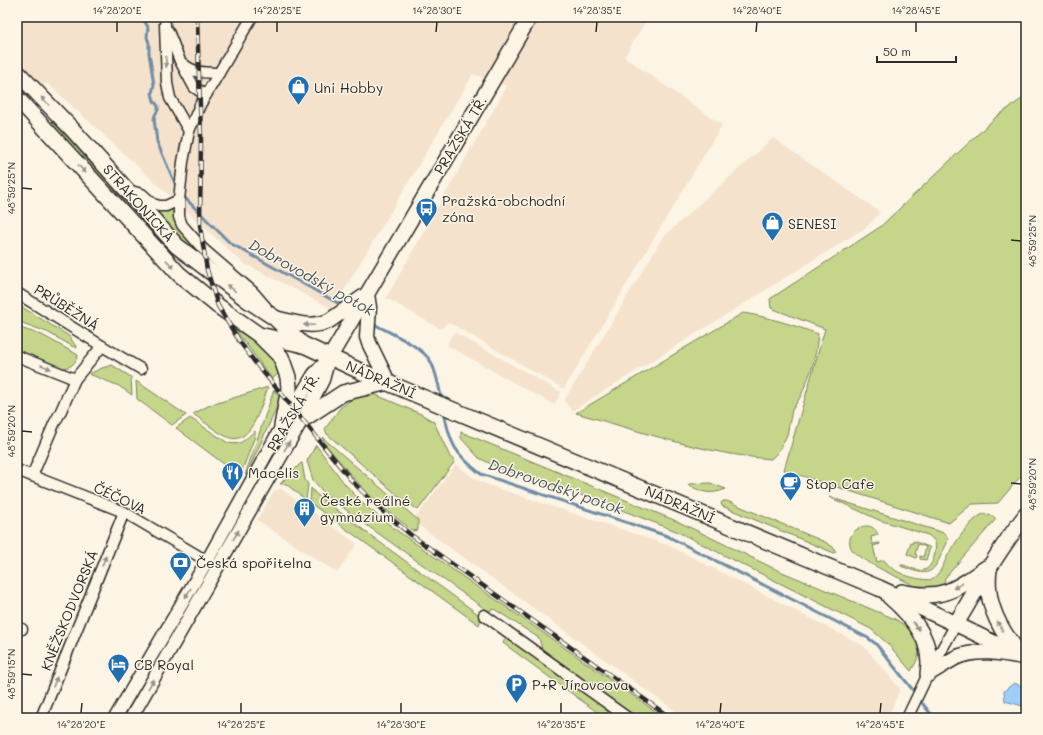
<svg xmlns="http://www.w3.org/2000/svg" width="1043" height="735" viewBox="0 0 1043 735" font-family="Mali,sans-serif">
  <rect width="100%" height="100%" fill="#fcf5e5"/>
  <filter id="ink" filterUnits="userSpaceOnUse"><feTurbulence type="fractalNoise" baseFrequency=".025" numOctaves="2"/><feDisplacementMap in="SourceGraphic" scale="8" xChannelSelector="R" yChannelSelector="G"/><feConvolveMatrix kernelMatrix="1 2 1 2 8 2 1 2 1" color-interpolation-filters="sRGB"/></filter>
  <g filter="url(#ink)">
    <!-- built -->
    <g fill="#f4e2cc">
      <path d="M17,17H648L624,57L722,125L564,389L448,322L441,329L386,298L507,86L473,74L343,292L331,308L243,263L47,83L17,104Z"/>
      <path d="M773,138L880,212L868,226L572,411L564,401L663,237Z"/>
      <path d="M454,332L561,392L554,405L447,345Z"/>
      <path d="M456,464L472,477L488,485L668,545L864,646L900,689L888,718H685L413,521Z"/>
      <path d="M281,489L357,544L337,573L257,520L274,491Z"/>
    </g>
    <!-- green -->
    <g fill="#c5d68b" stroke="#78805b">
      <path d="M1026,96V470L998,503L972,504L949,523L784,470L825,329L771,308L770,299L880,227L996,117Z"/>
      <path d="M52,121L123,198L102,181L49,124Z"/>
      <path d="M141,200L175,207L178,227L183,234L257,301L199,259Z"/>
      <path d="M17,304L69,336L77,348L72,346L47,332L17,321Z"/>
      <path d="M743,313C769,317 793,325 818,334L816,351L812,368L801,396L792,410L787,435L779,451L771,459C704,454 640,431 576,413Z"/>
      <path d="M17,327L42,335L78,355C72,376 52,366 39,361C31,358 22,356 18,348C15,343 17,333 17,327Z"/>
      <path d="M235,329C253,340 273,352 278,374L272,379Z"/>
      <path d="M112,365L131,377L132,395L119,386L89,374L102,368Z"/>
      <path d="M136,381L186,415L172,425L137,399Z"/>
      <path d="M268,387C263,400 252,445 230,438C217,433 205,422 193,414L208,406Z"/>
      <path d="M274,390L280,397L277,407L246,475V472Z"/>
      <path d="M365,393L376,395L421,414L434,422L450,457L455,461L418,510L397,495L327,434L325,429L340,408L352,399V396Z"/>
      <path d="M190,418L228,443C243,446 244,439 255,431V436L240,476L176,428Z"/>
      <path d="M461,432L681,523L775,569L895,619C919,634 927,646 911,671L888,644L871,629L676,531L593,499L501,469L479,458L461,438Z"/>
      <path d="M322,437L418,520V530L413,531L376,502L351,475L325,444Z"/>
      <path d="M316,445L344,483L363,504L399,532L665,718H637L542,649L539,638L494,609L488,611L372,529L325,494L313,480L307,461Z"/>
      <path d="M301,463H302L305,480L308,484L306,500L286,484H280Z"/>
      <path d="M710,483L726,489C710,495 704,493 688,485L689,484Z"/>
      <path d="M311,488L316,494L378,541L478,614L481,618L479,625L310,503Z"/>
      <path d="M829,497L944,533L948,538L947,543C933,571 934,580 901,566V565H903C908,566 918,572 924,570C933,568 937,550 935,542C933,539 931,537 928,535L879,520Z"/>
      <path d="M723,501H727L825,542L833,547L836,552L834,553L722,506L721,503Z"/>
      <path d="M983,514L993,516L996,519L945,578L944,587C934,590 923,589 913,585C900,578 863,562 854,552C838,534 871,514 878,535L871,537L872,544L880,543V544L873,546L877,562L884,560C894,574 913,579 930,580C940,575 943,565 948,555C955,543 970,520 983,514Z"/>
      <path d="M913,541L929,547L930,548L926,560L920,559V556L923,557L926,547L918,544L915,554L917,555L916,558L907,554L911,543H913Z"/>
      <path d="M505,639H509L513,641L602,706L608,712V718H605L503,643Z"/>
    </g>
    <!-- water -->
    <path fill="#9dcef9" stroke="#6f8da7" d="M1014,683L1026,688V707L1005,701L1004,691Z"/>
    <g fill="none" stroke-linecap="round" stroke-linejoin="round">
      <!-- stream -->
      <g stroke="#6f8da7" stroke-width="3">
        <path d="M146,17L145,22L148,27L147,37L149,43V53L154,85L152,93L154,101L158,106V110L155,115L154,119L157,142L177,188"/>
        <path d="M183,196L230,243L343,306"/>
        <path d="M372,323C388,332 422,346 431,362C437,374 439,387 442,401"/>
        <path d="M444,412C450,444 455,454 481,474L667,536L868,638L876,644L916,694"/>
        <path d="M919,699L934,718"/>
      </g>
      <defs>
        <g id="minor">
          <path d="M252,17L200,105L189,131L183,162L179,200V217L182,225L203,249L253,292L266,307"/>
          <path d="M165,24L167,83L170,98L189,131"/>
          <path d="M168,31L180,61L194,87L206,95"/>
          <path d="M182,63C195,74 202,72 219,73"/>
          <path d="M127,190L142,194L153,204L159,206H166L179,200"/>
          <path d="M17,293L102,346L75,379L60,413L54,424L32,476"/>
          <path d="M102,346L141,369"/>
          <path d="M17,356L75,379"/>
          <path d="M17,470L124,512L207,561"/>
          <path d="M484,615L628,718"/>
          <path d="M17,628L22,629"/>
          <path d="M41,718L124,512"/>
          <path d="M907,718L928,674L956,624"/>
        </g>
        <g id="tertiary">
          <path d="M115,718L212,552L282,426L314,374L330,357"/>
          <path d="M131,718L302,420L323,380L329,358"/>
        </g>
        <g id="secondary">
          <path d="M367,294L369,307L367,337L369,343L388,382"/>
          <path d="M275,318C294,322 311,329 329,321L363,297"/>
          <path d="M330,357L530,17"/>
          <path d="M956,624L1011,651"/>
          <path d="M928,674C937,669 946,663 955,658C976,648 1002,653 1023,657"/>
        </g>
        <g id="primary">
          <path d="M17,72L72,129L177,246L249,301L275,318L303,345"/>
          <path d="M17,98L179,274L218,306L259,335L281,357L288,377L289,388L282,426"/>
          <path d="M259,335L304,345L362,372L879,588L956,624C978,586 999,549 1026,515"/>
          <path d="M302,420L343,393L388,382"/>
          <path d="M989,570C984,604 1001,633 1023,657"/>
          <path d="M902,592C941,601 955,590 986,568"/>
          <path d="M889,596C913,617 934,641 928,674"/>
        </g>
      </defs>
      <!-- minor casing -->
      <use href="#minor" stroke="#2b2b2b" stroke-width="13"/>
      <!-- tertiary casing -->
      <use href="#tertiary" stroke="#2b2b2b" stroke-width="15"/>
      <!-- secondary casing -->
      <use href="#secondary" stroke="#2b2b2b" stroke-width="17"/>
      <!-- primary casing -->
      <use href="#primary" stroke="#2b2b2b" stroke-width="18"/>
      <!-- minor -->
      <use href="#minor" stroke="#fcf5e5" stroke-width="10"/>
      <!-- tertiary -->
      <use href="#tertiary" stroke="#fcf5e5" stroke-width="12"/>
      <!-- secondary -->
      <use href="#secondary" stroke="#fcf5e5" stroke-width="14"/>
      <!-- primary -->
      <use href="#primary" stroke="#fcf5e5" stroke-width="15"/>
      <defs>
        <path id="rail" d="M197,17L201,136L200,226L207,270L218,306L240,342L254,361L293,408L352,481L380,509L411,535L671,718"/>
      </defs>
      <!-- rail casing -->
      <use href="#rail" stroke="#2b2b2b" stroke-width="4.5"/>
      <!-- rail -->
      <use href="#rail" stroke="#fcf5e5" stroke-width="3" stroke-dasharray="9" stroke-linecap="butt"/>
    </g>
    <!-- one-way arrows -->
    <defs><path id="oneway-solid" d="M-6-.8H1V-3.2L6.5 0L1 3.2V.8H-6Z"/></defs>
    <g fill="#949088">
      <use href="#oneway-solid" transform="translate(166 62) rotate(88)"/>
      <use href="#oneway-solid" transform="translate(45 101) rotate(-134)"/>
      <use href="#oneway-solid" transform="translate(82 169) rotate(47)"/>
      <use href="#oneway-solid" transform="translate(170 264) rotate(47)"/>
      <use href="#oneway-solid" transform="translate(231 288) rotate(-143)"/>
      <use href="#oneway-solid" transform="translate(309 325) rotate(-177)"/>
      <use href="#oneway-solid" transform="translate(46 367) rotate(22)"/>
      <use href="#oneway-solid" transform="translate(287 446) rotate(-60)"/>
      <use href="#oneway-solid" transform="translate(236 535) rotate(-60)"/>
      <use href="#oneway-solid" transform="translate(104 561) rotate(-68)"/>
      <use href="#oneway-solid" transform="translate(958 586) rotate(150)"/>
      <use href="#oneway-solid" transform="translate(188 593) rotate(120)"/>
      <use href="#oneway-solid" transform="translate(916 626) rotate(53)"/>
      <use href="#oneway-solid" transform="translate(1000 626) rotate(-118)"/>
      <use href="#oneway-solid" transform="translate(55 682) rotate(-68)"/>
      <use href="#oneway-solid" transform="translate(151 684) rotate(-60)"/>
    </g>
  </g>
  <!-- ticks -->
  <path fill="none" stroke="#2b2b2b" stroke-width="1.5" d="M117,32V22M277,32V22M436,32L437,22M596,32L597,22M756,32L757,22M916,32V22M22,188L32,189M1011,240L1021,241M22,431L32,432M1011,483L1021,484M22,674L32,675M81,713L82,703M241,713V703M401,713V703M561,713V703M720,713L721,703M880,713L881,703"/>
  <!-- icons -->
  <defs>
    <symbol id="shop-pin" viewBox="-11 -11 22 30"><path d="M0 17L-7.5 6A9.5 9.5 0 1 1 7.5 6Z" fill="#1f6fb2" stroke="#fcf5e5"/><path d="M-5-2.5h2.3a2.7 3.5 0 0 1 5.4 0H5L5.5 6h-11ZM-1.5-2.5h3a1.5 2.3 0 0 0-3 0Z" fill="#fff"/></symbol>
    <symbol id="bus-pin" viewBox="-11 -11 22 30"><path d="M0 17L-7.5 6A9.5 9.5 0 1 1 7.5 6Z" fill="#1f6fb2" stroke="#fcf5e5"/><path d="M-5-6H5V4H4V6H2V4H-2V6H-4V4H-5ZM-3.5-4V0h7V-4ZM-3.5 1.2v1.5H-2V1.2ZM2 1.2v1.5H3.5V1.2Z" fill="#fff"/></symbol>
    <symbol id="restaurant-pin" viewBox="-11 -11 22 30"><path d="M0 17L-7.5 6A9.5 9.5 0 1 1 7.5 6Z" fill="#1f6fb2" stroke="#fcf5e5"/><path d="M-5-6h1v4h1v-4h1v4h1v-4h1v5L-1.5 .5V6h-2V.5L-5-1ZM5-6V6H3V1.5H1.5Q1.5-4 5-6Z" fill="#fff"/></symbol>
    <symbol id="cafe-pin" viewBox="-11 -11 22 30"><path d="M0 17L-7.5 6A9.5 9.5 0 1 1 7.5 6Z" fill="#1f6fb2" stroke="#fcf5e5"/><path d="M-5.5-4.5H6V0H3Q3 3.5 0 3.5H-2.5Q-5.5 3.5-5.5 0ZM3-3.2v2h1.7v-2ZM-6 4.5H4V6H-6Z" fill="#fff"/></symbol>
    <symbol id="building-pin" viewBox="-11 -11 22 30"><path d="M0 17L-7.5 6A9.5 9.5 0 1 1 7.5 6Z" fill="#1f6fb2" stroke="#fcf5e5"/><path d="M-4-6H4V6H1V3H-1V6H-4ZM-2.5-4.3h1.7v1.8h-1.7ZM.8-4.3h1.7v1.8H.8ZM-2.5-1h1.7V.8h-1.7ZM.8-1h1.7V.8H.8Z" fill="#fff"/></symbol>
    <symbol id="bank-pin" viewBox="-11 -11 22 30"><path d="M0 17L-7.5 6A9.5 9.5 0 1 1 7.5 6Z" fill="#1f6fb2" stroke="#fcf5e5"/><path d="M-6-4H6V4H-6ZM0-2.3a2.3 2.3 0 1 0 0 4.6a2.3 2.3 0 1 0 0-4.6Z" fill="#fff"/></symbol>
    <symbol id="hotel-pin" viewBox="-11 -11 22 30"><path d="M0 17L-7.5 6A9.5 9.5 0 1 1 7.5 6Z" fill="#1f6fb2" stroke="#fcf5e5"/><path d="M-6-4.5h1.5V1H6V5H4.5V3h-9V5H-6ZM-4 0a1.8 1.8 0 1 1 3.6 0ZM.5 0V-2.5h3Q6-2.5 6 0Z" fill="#fff"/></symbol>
    <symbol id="parking-pin" viewBox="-11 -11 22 30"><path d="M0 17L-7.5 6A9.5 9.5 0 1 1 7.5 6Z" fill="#1f6fb2" stroke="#fcf5e5"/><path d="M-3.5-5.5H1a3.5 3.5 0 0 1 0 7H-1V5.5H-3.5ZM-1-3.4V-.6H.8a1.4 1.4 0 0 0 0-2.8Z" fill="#fff"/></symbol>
  </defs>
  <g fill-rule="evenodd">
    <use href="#shop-pin" x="286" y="74" width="25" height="34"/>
    <use href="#bus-pin" x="414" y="196" width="25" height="34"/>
    <use href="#shop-pin" x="760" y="210" width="25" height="34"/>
    <use href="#restaurant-pin" x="220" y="460" width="25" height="34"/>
    <use href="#cafe-pin" x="778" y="470" width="25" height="34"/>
    <use href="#building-pin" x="292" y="496" width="25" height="34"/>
    <use href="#bank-pin" x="168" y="550" width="25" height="34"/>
    <use href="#hotel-pin" x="106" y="652" width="25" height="34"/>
    <use href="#parking-pin" x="504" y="672" width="25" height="34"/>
  </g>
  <g text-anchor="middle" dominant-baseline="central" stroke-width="3" stroke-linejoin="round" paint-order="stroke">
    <!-- poi labels -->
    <g font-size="14" fill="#2b2b2b" stroke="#fcf5e5" text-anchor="start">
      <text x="314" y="87">Uni Hobby</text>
      <text x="442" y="200">Pražská-obchodní<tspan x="442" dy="16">zóna</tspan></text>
      <text x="788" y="223">SENESI</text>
      <text x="248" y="472">Macelis</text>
      <text x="806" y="483">Stop Cafe</text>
      <text x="320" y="500">České reálné<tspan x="320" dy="16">gymnázium</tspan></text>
      <text x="196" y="562">Česká spořitelna</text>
      <text x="134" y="664">CB Royal</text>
      <text x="532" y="684">P+R Jírovcova</text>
    </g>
    <!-- street labels -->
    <g font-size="14" fill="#2b2b2b" stroke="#fcf5e5">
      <text transform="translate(460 135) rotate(-59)">PRAŽSKÁ TŘ.</text>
      <text transform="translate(139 203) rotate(48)">STRAKONICKÁ</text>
      <text transform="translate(67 307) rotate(32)">PRŮBĚŽNÁ</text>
      <text transform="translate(381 379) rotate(23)">NÁDRAŽNÍ</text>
      <text transform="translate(293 412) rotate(-59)">PRAŽSKÁ TŘ.</text>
      <text transform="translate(120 498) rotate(25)">ČÉČOVA</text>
      <text transform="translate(680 504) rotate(23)">NÁDRAŽNÍ</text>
      <text transform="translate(69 610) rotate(-68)">KNĚŽSKODVORSKÁ</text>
    </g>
    <!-- water labels -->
    <g font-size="15" font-style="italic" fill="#48545e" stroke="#fcf5e5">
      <text transform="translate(312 277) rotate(29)">Dobrovodský potok</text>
      <text transform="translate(556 486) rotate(19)">Dobrovodský potok</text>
    </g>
  </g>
  <!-- margin -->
  <rect width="1043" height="735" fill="none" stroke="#fcf5e5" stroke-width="44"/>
  <!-- scale -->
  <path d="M877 56v6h79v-6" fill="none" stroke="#2b2b2b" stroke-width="2"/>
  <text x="883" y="56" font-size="12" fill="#2b2b2b" stroke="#fcf5e5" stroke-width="3" paint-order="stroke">50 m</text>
  <rect x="22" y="22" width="999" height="691" fill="none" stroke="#2b2b2b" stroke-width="1.5"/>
  <g font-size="10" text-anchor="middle" fill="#2b2b2b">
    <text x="117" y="14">14°28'20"E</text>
    <text x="277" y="14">14°28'25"E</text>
    <text x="437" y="14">14°28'30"E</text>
    <text x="597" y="14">14°28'35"E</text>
    <text x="757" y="14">14°28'40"E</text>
    <text x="916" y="14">14°28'45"E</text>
    <text transform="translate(11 188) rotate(-90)" y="4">48°59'25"N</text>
    <text transform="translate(1032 241) rotate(-90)" y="4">48°59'25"N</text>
    <text transform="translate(11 431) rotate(-90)" y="4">48°59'20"N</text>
    <text transform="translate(1032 484) rotate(-90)" y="4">48°59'20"N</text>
    <text transform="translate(11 674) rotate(-90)" y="4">48°59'15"N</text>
    <text x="81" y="728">14°28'20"E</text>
    <text x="241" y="728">14°28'25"E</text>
    <text x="401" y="728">14°28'30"E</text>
    <text x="561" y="728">14°28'35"E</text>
    <text x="720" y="728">14°28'40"E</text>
    <text x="880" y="728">14°28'45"E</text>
  </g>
</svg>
